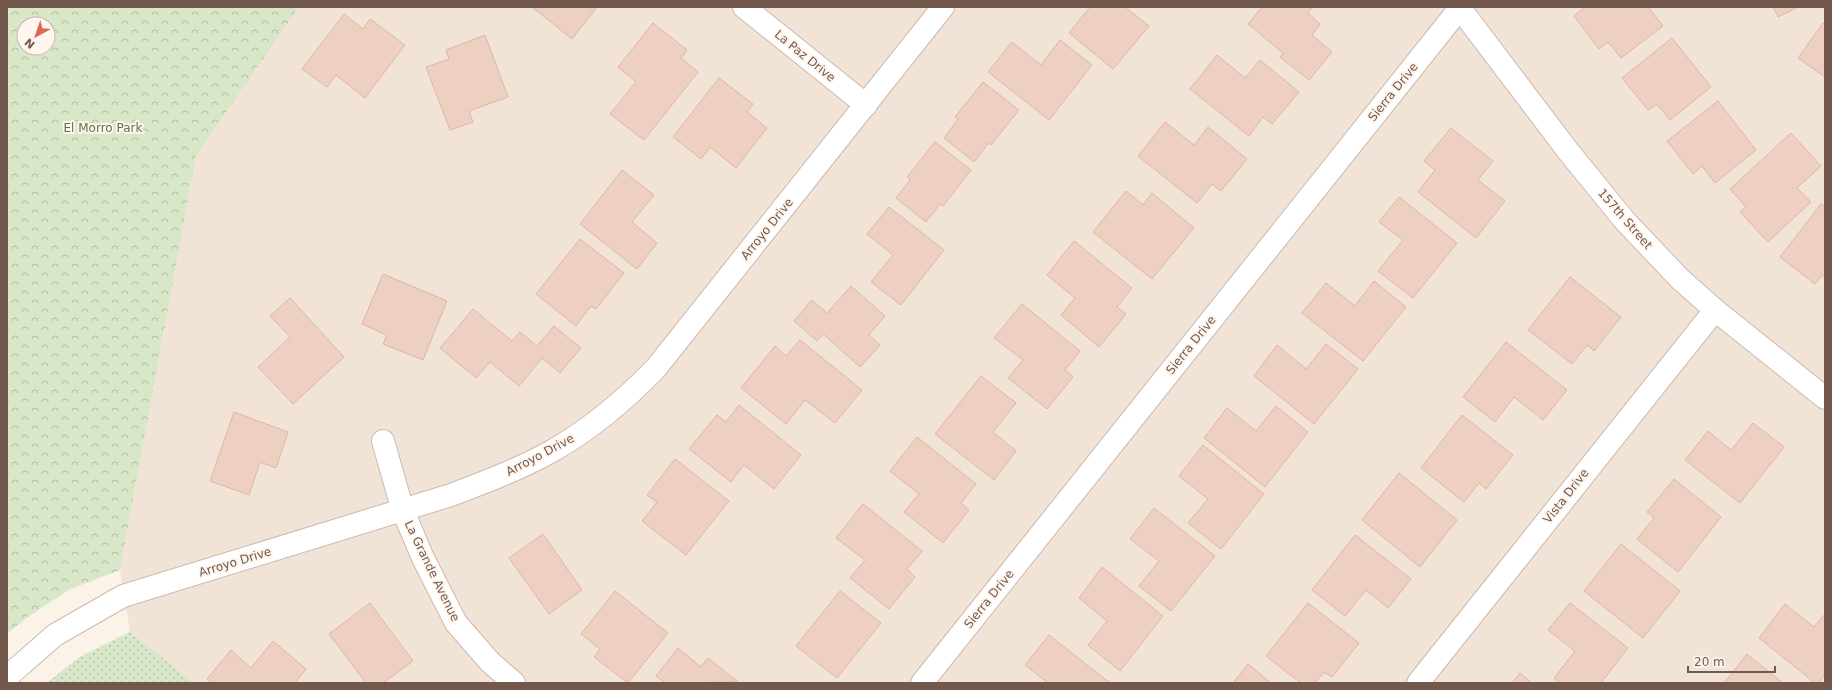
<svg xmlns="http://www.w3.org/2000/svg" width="1832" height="690" viewBox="0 0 1832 690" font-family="'DejaVu Sans',sans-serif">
  <defs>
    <pattern id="grass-dots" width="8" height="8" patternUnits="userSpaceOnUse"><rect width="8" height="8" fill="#d7e7c7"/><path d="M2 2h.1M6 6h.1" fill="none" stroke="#b3bea4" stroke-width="1.8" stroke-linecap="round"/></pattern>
    <pattern id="park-crowns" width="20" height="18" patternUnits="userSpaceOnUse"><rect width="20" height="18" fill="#d7e7c7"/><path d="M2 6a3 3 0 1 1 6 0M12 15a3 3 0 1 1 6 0" fill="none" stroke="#b3bea4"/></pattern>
  </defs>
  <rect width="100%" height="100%" fill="#fbf2e8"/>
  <!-- residential -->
  <path fill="#f2e3d7" d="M299,7H1825V683H194L130,632L120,570L196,156Z"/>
  <!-- grass -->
  <path fill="url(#grass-dots)" d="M130,632L194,683H47L78,658Z"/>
  <!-- park -->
  <path fill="url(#park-crowns)" fill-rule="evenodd" d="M7,7H299L196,156L120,570L70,589L26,618L7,634ZM24,24H48V48H24Z"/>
  <!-- building -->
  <g fill="#eed0c2" stroke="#dfb6a3">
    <path d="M532,7H597L572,39Z"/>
    <path d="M1090,7H1125L1149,26L1113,69L1069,33Z"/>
    <path d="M1262,7H1313L1308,13L1320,24L1312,35L1332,52L1309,80L1280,57L1283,53L1248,24Z"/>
    <path d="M1585,7H1648L1663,26L1621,58L1608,42L1599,49L1574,16Z"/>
    <path d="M1773,7H1798L1778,17Z"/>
    <path d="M344,14L363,29L370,19L405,45L365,98L336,75L327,87L302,69Z"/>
    <path d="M653,23L687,50L681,58L698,72L644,140L610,114L636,82L618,67Z"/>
    <path d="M1823,23L1825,24V77L1798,58Z"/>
    <path d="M485,35L508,97L469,111L473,122L450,130L426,67L449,59L446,50Z"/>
    <path d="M1672,38L1711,87L1670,120L1657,104L1648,110L1622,78Z"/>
    <path d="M1060,40L1092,65L1049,120L988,72L1012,42L1041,65Z"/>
    <path d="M1217,55L1245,78L1260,60L1299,92L1272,124L1263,117L1249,136L1190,89Z"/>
    <path d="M719,78L753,104L747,112L767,128L736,168L710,147L701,159L673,137Z"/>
    <path d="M983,82L1019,110L991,145L989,143L974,162L944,138L958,119L955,117Z"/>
    <path d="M1718,101L1756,150L1715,183L1702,166L1693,174L1667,141Z"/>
    <path d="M1165,122L1194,145L1208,127L1247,159L1221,191L1212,184L1197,203L1138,156Z"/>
    <path d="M1451,128L1493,161L1478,180L1505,201L1476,238L1418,192L1435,170L1424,161Z"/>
    <path d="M1791,133L1821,166L1797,188L1811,202L1768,242L1740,212L1746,207L1730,189Z"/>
    <path d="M935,142L971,170L943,206L940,204L926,222L896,198L910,180L907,177Z"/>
    <path d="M622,170L654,195L632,222L657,243L637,269L580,224Z"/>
    <path d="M1126,191L1143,205L1152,193L1194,228L1152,279L1093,232Z"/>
    <path d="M1399,197L1457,243L1413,298L1378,271L1403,240L1379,222Z"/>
    <path d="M1821,204L1825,207V277L1822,275L1815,284L1780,257Z"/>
    <path d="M889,207L944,250L901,305L871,282L893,255L867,234Z"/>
    <path d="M580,239L624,273L596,309L591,306L576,326L536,294Z"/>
    <path d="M1074,241L1132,288L1117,307L1126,314L1099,347L1061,315L1075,298L1047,275Z"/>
    <path d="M383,274L447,301L423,360L383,344L387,335L362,324Z"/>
    <path d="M1570,277L1621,317L1594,351L1587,345L1572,364L1528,330Z"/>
    <path d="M1374,281L1406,307L1363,361L1302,313L1326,283L1355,306Z"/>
    <path d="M851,286L885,316L869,335L880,345L860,367L823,334L817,341L794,321L812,300L827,313Z"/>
    <path d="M290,298L344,357L293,404L258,367L290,337L270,316Z"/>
    <path d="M1022,304L1080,351L1065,370L1073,377L1047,409L1008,378L1023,360L994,338Z"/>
    <path d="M473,309L512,341L520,332L537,346L554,326L581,348L560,373L542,358L519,386L490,362L476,378L440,348Z"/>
    <path d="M800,340L862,390L835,423L805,400L786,424L741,388L775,346L786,356Z"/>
    <path d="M1506,342L1567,390L1543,420L1514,397L1495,422L1463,397Z"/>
    <path d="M1326,344L1358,369L1314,424L1254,376L1277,345L1306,369Z"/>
    <path d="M981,376L1016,403L993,432L1016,451L994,480L935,434Z"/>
    <path d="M739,405L801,455L774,489L744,465L731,482L689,449L717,415L726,422Z"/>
    <path d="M1276,406L1308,432L1265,487L1204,438L1227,408L1256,431Z"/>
    <path d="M234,412L288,432L276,468L260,462L249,495L210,481Z"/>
    <path d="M1462,415L1513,455L1486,489L1479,483L1464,502L1421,468Z"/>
    <path d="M1753,423L1784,447L1740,503L1685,460L1708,431L1731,450Z"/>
    <path d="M917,437L976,484L961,503L969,510L943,543L904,512L919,494L890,471Z"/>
    <path d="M1203,445L1264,494L1221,549L1188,523L1208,499L1179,476Z"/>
    <path d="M675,459L729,501L686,555L642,521L657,502L647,495Z"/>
    <path d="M1399,473L1457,520L1420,567L1362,520Z"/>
    <path d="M1674,479L1721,517L1678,572L1637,539L1654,518L1647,512Z"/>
    <path d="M863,504L922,551L907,569L915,577L889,609L850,578L865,560L836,538Z"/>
    <path d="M1154,508L1215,556L1171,611L1139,586L1159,561L1130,539Z"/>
    <path d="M543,534L582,590L549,614L509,558Z"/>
    <path d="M1355,535L1411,579L1388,608L1366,590L1345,616L1312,590Z"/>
    <path d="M1621,544L1680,591L1643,638L1584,591Z"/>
    <path d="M1102,567L1163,616L1120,671L1088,645L1107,621L1079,598Z"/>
    <path d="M615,591L668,633L628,683L594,657L600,649L581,634Z"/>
    <path d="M840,591L881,623L837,678L796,646Z"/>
    <path d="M370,603L413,661L383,683H366L329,634Z"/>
    <path d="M1308,603L1359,643L1332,677L1324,672L1315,683H1301L1266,656Z"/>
    <path d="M1570,603L1628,648L1601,683H1560L1554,678L1575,651L1548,630Z"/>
    <path d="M1785,604L1814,627L1825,614V675L1818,683H1815L1759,638Z"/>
    <path d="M1049,635L1110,683H1048L1025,665Z"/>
    <path d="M273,641L306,669L295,683H212L207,679L231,650L251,668Z"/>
    <path d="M678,648L701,667L708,658L738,682L665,683L656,676Z"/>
    <path d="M1747,654L1783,683H1724Z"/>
    <path d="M1248,664L1271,683H1233Z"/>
    <path d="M1520,673L1532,683H1512Z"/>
  </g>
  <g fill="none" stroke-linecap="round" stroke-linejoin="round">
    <defs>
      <g id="street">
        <path d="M744,7L866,105"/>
        <path d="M1459,7L1568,151L1625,221L1680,279L1715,310L1825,398"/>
        <path d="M383,441L403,511L423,558L456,623L490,662L514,683"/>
        <path d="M7,677L55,635L123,596L451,495C485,482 520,469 552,451C591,429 625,400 656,368L943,7"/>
        <path d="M922,683L1460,8"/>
        <path d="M1418,683L1715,310"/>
      </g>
    </defs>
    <!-- street casing -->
    <use href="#street" stroke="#ccb9af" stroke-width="24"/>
    <!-- street -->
    <use href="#street" stroke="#fff" stroke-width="22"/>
  </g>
  <g text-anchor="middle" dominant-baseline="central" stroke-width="4" stroke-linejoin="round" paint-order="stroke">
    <!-- street labels -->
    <g font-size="12" fill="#73584e" stroke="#fef6ee">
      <text transform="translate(805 56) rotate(39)">La Paz Drive</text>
      <text transform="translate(1393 92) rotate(-51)">Sierra Drive</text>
      <text transform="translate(1625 219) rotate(49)">157th Street</text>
      <text transform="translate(767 229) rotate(-51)">Arroyo Drive</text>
      <text transform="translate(1191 345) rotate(-51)">Sierra Drive</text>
      <text transform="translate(540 455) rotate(-28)">Arroyo Drive</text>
      <text transform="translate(1566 496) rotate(-52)">Vista Drive</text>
      <text transform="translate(235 562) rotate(-17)">Arroyo Drive</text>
      <text transform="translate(432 571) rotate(64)">La Grande Avenue</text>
      <text transform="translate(989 599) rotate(-51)">Sierra Drive</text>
    </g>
    <!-- park labels -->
    <g font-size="12" fill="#597847" stroke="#fef6ee">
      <text x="103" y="128">El Morro Park</text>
    </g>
  </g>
  <!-- border -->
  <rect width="1832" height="690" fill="none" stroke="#73584e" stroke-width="16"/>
  <!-- north arrow -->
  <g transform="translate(36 36) rotate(220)"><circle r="19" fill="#fef6ee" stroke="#c6b7ae"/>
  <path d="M0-3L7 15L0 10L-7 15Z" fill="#da6a58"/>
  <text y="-6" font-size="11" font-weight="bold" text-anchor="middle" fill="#73584e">N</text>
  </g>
  <!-- scale -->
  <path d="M1688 666v6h87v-6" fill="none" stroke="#73584e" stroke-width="2"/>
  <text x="1694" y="666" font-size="12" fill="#73584e" stroke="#fef6ee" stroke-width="3" paint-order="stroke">20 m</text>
</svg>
